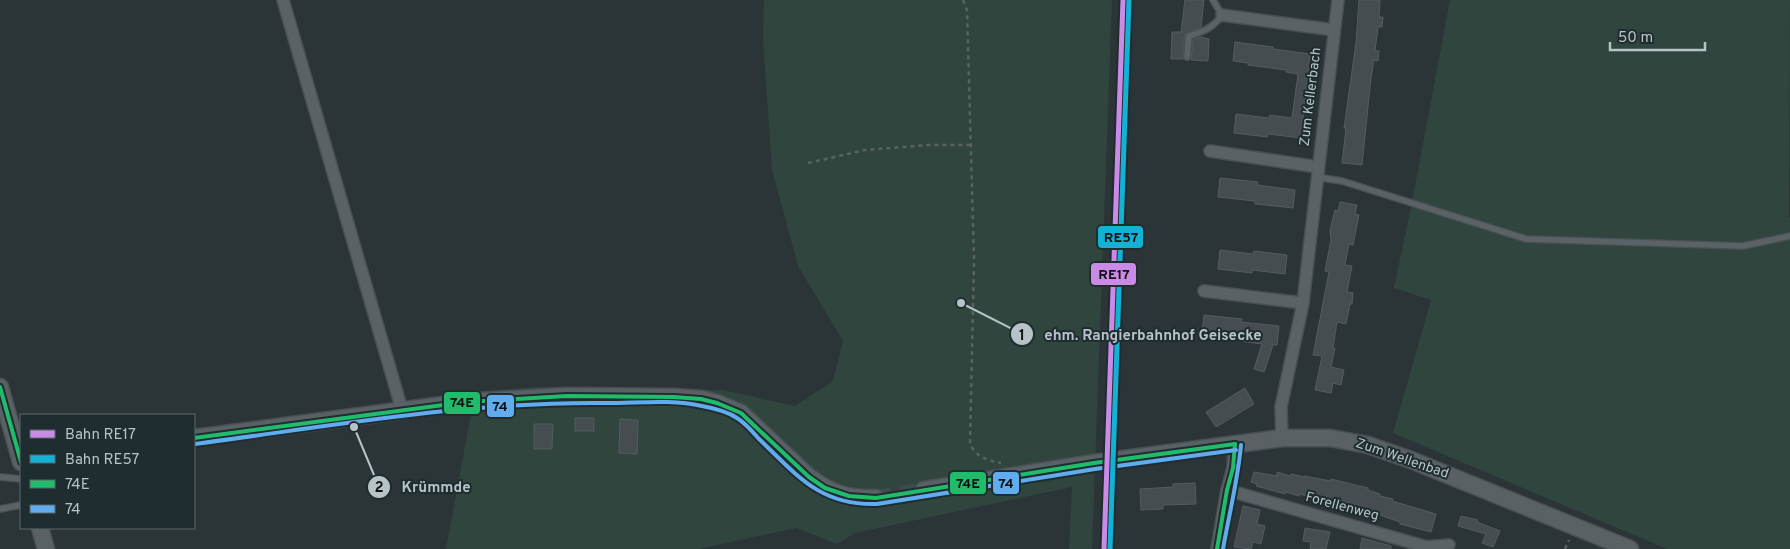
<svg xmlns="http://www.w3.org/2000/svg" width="1790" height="549" viewBox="0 0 1790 549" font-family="Overpass,sans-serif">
  <rect width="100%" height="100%" fill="#2b3437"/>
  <!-- green -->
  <g fill="#30453e">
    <path d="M764,0H1112L1092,549H1069L1072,487L855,533L837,544L796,528L699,549H446L475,392L536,387L723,390L795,406L833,381L843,341L798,266L772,170L763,39Z"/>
    <path d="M1450,0H1790L1789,217L1790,218V549H1667L1393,433L1431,300L1394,288L1412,202Z"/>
  </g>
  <!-- building -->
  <g fill="#464d50" stroke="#535c5f">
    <path d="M1185,0H1204L1201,27L1185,34L1183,59H1171L1172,32H1181Z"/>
    <path d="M1359,0H1380L1379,17H1383L1382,27H1378L1375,51H1379L1378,61L1374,60L1371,78L1362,165L1342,163L1346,128H1344L1356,43Z"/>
    <path d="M1200,37L1209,39L1208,61L1191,60L1193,40Z"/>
    <path d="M1235,42L1273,47V49L1310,54L1301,138L1268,134L1267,137L1234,133L1236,114L1269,118L1270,115L1292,118L1298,74L1286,72V70L1248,65V63L1233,61Z"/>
    <path d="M1220,178L1258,182L1257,185L1295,190L1293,208L1255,204V201L1218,197Z"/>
    <path d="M1340,202L1357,205L1355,214L1359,215L1353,245L1349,244L1345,265L1352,266L1347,292L1353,293L1352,304H1350L1346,324L1337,322L1333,348H1335L1331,367L1344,370L1341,385L1333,383L1331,393L1315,390L1322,356L1313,355L1329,272L1325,271L1331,240L1330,230L1335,210L1338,211Z"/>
    <path d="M1220,250L1253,254L1254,251L1287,255L1285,274L1252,270V273L1218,269Z"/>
    <path d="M1204,315L1242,319L1241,322L1279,326L1277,345H1273L1264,372L1254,369L1262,344L1239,341V338L1202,334Z"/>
    <path d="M1245,388L1254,404L1216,427L1206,412Z"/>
    <rect x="575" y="418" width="19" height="13"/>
    <path d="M620,419L638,420L637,454L619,453Z"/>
    <path d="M534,424H553L552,449H534Z"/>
    <path d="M1254,472L1277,476V472L1290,476L1291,474L1304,477V476L1331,481V479L1368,488V490L1380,494V496L1393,499L1392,501L1436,514L1431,532L1400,524V522L1363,509V507L1339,500L1337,507L1326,504V501L1299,494V496L1286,492L1285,494L1256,486L1257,484L1251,482Z"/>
    <path d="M1195,483L1196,504L1163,505V509L1141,510L1140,489L1173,487V484Z"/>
    <path d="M1243,506L1260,510L1257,524L1265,526L1261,544L1253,542L1251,549L1234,547Z"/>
    <path d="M1461,516L1478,520L1477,522L1500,531L1493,547L1482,543L1486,534L1458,526Z"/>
    <path d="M1305,528L1330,532L1326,549H1310L1311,542L1303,541Z"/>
    <path d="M1362,538L1391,546V549H1360Z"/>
  </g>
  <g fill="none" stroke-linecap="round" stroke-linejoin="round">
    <!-- secondary-tunnel -->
    <path stroke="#40494d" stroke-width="16" stroke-dasharray="16 8" stroke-linecap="butt" d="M876,498L924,490"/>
    <defs>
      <g id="service">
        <path d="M1187,57L1189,36C1203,32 1214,27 1222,15L1213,0"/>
        <path d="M1316,177L1342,181L1526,239L1743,246L1790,236"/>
        <path d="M0,477L21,479"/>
        <path d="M0,509L21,505"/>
      </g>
      <g id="minor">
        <path d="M283,0L402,410"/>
        <path d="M1222,15L1334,30"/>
        <path d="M1210,151L1318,167"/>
        <path d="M1204,291L1303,303"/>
        <path d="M1282,438L1281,407L1303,303L1338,0"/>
        <path d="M1227,490L1427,547L1449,545"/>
        <path d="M1217,549L1227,490L1233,468L1235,444"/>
      </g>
      <g id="secondary">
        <path d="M0,387L21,462"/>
        <path d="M194,438L466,402L567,396L674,397L701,399L717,403L741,413L809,477C832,494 848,499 876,498"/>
        <path d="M924,490L1094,463L1282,438H1330L1368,445L1411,460L1630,549"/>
        <path d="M40,528L46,549"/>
      </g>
    </defs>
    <!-- service casing -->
    <use href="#service" stroke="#495052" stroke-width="8"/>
    <!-- minor casing -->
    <use href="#minor" stroke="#495052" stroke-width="14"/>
    <!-- secondary casing -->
    <use href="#secondary" stroke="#495052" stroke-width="19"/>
    <!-- path -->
    <g stroke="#5b6264" stroke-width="2.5" stroke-dasharray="4 4" stroke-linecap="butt">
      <path d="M963,0L967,10L974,261L970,443C975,457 987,460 1001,463"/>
      <path d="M808,163L865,150L928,145H972"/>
      <path d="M1565,549L1569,540"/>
    </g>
    <!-- service -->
    <use href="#service" stroke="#5b6265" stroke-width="5.5"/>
    <!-- minor -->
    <use href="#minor" stroke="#5b6265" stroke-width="11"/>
    <!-- secondary -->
    <use href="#secondary" stroke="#596164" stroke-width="16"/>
    <defs>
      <g id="bus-1">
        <path d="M0,387L21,462"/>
        <path d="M194,438L466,402L567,396L674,397L701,399L717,403L741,413L809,477L825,488L849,496L876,498L1094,463L1235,444"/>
        <path d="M1217,549L1227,490L1233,468L1235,444"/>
      </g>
      <g id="bus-2">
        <path d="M195,444C332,426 469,401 608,403C638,403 672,399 702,406C713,408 728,412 737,418C745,423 753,432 759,439C797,475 820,506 877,504L1095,469L1236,450"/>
        <path d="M1223,549C1229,515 1238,479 1241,445"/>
      </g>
    </defs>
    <!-- bus-1 casing -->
    <use href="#bus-1" stroke="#1f2d31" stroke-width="8"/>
    <!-- bus-2 casing -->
    <use href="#bus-2" stroke="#1f2d31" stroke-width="8"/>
    <!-- bus-1 -->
    <use href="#bus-1" stroke="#20bc6c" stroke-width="4"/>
    <!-- bus-2 -->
    <use href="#bus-2" stroke="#60acee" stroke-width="4"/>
    <defs>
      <path id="rail-1" d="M1104,549L1123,0"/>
      <path id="rail-2" d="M1110,549L1129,0"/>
    </defs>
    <!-- rail-1 casing -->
    <use href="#rail-1" stroke="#1f2d31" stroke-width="9"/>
    <!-- rail-2 casing -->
    <use href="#rail-2" stroke="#1f2d31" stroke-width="9"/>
    <!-- rail-1 -->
    <use href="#rail-1" stroke="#ca8be6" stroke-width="5"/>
    <!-- rail-2 -->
    <use href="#rail-2" stroke="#13b2d5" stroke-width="5"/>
  </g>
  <g text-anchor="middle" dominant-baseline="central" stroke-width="4" stroke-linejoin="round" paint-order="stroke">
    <!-- street labels -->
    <g font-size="14" fill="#b6c3c7" stroke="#1f2d31">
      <text transform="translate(1311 97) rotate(-83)">Zum Kellerbach</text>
      <text transform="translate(1402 459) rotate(19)">Zum Wellenbad</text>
      <text transform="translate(1342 507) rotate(15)">Forellenweg</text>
    </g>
  </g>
  <!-- callouts -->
  <path fill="none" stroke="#b6c3c7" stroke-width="2" d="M961 303L1022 334M354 427L379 487"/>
  <g fill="#b6c3c7" stroke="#1f2d31" stroke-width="2">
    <circle cx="961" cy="303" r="5"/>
    <circle cx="354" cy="427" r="5"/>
    <circle cx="1022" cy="334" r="12"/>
    <circle cx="379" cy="487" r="12"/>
  </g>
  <g font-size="15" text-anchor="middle" font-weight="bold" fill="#111">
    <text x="1022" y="340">1</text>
    <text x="379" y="492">2</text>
  </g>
  <g font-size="15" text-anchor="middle" font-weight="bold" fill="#b6c3c7" stroke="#1f2d31" stroke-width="4" stroke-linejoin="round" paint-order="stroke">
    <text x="1153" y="340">ehm. Rangierbahnhof Geisecke</text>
    <text x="436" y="492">Krümmde</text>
  </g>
  <g stroke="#1f2d31" stroke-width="2">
    <rect x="1097" y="225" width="47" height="24" rx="5" fill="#13b2d5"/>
    <rect x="1090" y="262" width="47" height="24" rx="5" fill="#ca8be6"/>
    <rect x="443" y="391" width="38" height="24" rx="5" fill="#20bc6c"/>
    <rect x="486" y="394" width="29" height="24" rx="5" fill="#60acee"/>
    <rect x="949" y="471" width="38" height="24" rx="5" fill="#20bc6c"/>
    <rect x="992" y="471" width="28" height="24" rx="5" fill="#60acee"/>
  </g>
  <g font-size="14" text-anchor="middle" font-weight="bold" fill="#111">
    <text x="1121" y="242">RE57</text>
    <text x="1114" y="279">RE17</text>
    <text x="462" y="407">74E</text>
    <text x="500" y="411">74</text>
    <text x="968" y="488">74E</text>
    <text x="1006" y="488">74</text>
  </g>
  <!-- legend -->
  <rect x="20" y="414" width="175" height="115" fill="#1f2d31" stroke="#5b696d"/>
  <rect x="30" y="430" width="25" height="8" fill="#ca8be6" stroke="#5b696d"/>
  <text x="65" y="439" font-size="15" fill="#b6c3c7">Bahn RE17</text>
  <rect x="30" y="455" width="25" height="8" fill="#13b2d5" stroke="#5b696d"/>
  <text x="65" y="464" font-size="15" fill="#b6c3c7">Bahn RE57</text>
  <rect x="30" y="480" width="25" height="8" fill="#20bc6c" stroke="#5b696d"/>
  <text x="65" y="489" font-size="15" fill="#b6c3c7">74E</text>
  <rect x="30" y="505" width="25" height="8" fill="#60acee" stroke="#5b696d"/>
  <text x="65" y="514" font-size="15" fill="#b6c3c7">74</text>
  <!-- scale -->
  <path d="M1610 42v8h95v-8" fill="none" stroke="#b6c3c7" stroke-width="2.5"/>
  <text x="1618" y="42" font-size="15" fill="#b6c3c7" stroke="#1f2d31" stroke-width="4" paint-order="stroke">50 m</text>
</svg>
